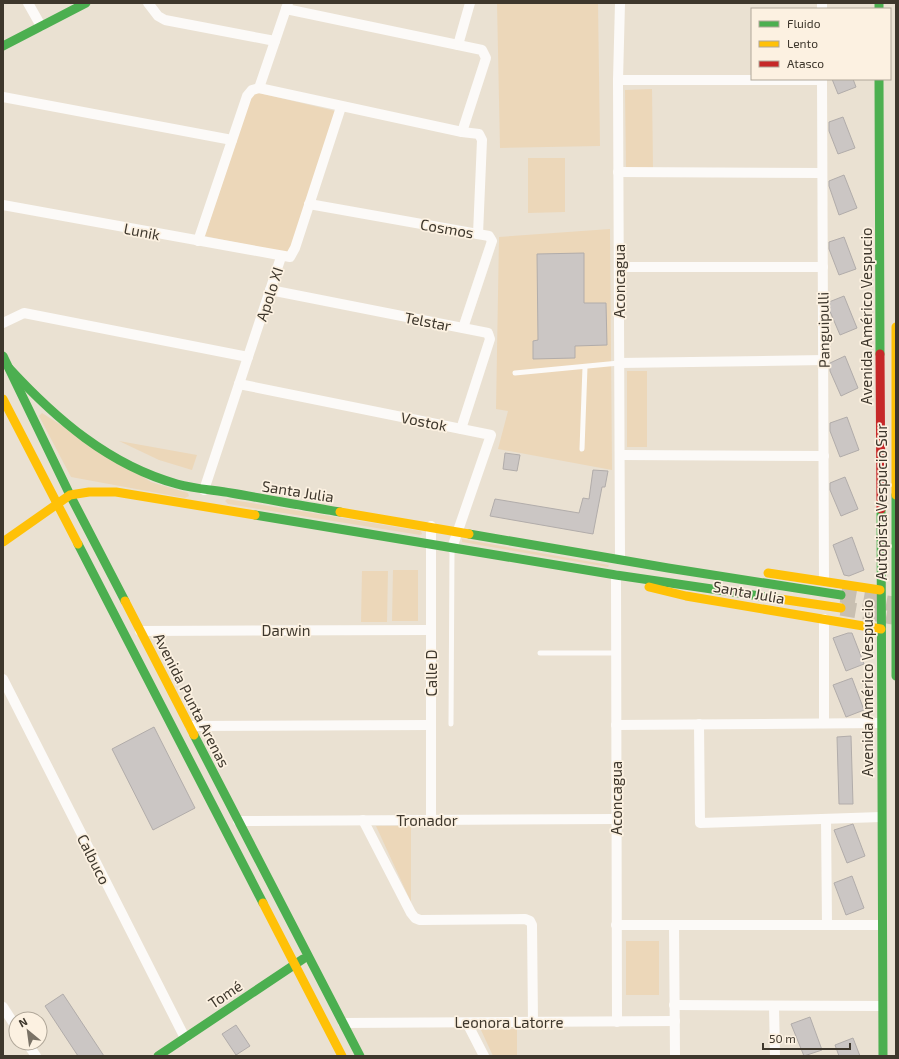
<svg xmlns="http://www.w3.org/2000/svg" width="899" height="1059" viewBox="0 0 899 1059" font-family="'Exo 2',sans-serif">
  <rect width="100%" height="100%" fill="#eae1d2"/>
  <!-- green -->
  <g fill="#ecd7b9">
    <path d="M497,3H598L600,146L500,148Z"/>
    <path d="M652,89L653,168H626L625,90Z"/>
    <path d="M255,92L335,111L291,249L287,253L205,236L252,93Z"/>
    <path d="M528,158H565V212L528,213Z"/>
    <path d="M610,229L612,470L498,449L508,411L496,409L499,237Z"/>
    <rect x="627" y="371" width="20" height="76"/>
    <path d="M42,413L151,482L188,493L189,496L185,498L71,477L39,416Z"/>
    <path d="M119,441L197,455L192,470L159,460Z"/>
    <path d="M227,499L421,531L422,534L420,535L228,504L225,501Z"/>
    <path d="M462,539L609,565L608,567L462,542Z"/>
    <path d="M393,570H418V621H392Z"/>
    <path d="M362,571H388L387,622H361Z"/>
    <path d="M376,826H411V902Z"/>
    <rect x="626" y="941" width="33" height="54"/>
    <path d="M517,1029V1056H493L481,1030Z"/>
  </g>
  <!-- building -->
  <g fill="#cbc6c4" stroke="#b1acaa">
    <path d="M832,79H853L856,87L838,94Z"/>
    <path d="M843,117L855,148L838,154L829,131V122Z"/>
    <path d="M844,175L857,208L839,215L829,186V181Z"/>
    <path d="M844,237L856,269L839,275L829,249V242Z"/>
    <path d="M584,253V303H606L607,345L575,346V358L533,359V341L538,340L537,254Z"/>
    <path d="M844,296L857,328L840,335L829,309V302Z"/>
    <path d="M845,356L858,388L841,396L830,371V363Z"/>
    <path d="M847,417L859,450L840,457L830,431V423Z"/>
    <path d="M505,453L520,455L517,471L503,469Z"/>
    <path d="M593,470L608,471L605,487H602L593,534L490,516L495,499L579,513L583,498L589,499Z"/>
    <path d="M845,477L858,509L841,516L830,490V483Z"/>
    <path d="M852,537L864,570L849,576L844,575L833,545Z"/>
    <path d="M848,633H852L864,664L846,671L833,638Z"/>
    <path d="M852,678L864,710L846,717L833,685Z"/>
    <path d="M154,727L195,808L153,830L112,749Z"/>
    <path d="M851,736L853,804H839L837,737Z"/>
    <path d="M853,824L865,856L847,863L834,830Z"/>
    <path d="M852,876L864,908L846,915L834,883Z"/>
    <path d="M63,994L104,1056H78L45,1006Z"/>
    <path d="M810,1017L822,1050L804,1056L791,1024Z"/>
    <path d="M236,1025L250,1046L236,1055L222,1034Z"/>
    <path d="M853,1038L860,1056H839L835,1045Z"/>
  </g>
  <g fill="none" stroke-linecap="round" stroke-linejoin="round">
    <!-- secondary-tunnel -->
    <g stroke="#c8bfb1" stroke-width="15" stroke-dasharray="15 8" stroke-linecap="butt">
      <path d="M841,595L893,604"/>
      <path d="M841,608L893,617"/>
    </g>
    <!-- lane -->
    <g stroke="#fcfaf8" stroke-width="5">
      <path d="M515,373L619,363"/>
      <path d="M582,449L585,367"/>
      <path d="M540,653H616"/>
      <path d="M451,724L452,549"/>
    </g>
    <!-- street -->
    <g stroke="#fcfaf8" stroke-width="10">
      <path d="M28,3L41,26"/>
      <path d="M148,3L158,16L165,20L275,41"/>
      <path d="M620,3L618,80L620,558"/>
      <path d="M286,9L482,50L486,58L462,132"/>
      <path d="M822,9V3"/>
      <path d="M458,45L470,3"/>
      <path d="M822,79L824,581"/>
      <path d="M618,80H822"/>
      <path d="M259,88L462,132L479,134L482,140L478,234"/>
      <path d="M259,88L288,3"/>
      <path d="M3,97L232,140"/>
      <path d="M618,172L822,173"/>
      <path d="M309,204L489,236L492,241L463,328"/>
      <path d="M3,205L290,257L295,248L341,107"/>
      <path d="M198,241L247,96L252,90L259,88"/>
      <path d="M619,267H823"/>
      <path d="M270,290L488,333L490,339L461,429"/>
      <path d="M3,323L24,313L248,357"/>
      <path d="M619,363L824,360"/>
      <path d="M239,384L491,435L452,548"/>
      <path d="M620,455L824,456"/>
      <path d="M204,490L281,257"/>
      <path d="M431,526V820"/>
      <path d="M616,575L617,1022"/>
      <path d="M824,619V723"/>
      <path d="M140,631L431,630"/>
      <path d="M3,679L185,1038"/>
      <path d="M699,724L700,823L881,817"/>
      <path d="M616,725L881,723"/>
      <path d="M190,726L431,725"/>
      <path d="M826,819L827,925"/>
      <path d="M363,820L411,913L415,918L420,920L525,919L530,921L532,925L533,1022"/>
      <path d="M238,821L616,819"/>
      <path d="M616,925H881"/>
      <path d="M674,925L675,1056"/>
      <path d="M674,1005L882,1006"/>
      <path d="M774,1006L775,1056"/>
      <path d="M3,1007L16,1027"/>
      <path d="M343,1023L675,1021"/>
      <path d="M467,1023L484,1056"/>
      <path d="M27,1043L36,1056"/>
    </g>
    <!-- fast -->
    <g stroke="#4caf50" stroke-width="9">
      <path d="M879,3V9"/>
      <path d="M3,46L86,3"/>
      <path d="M879,79L880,354"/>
      <path d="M3,356L70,495L125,601"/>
      <path d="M9,368C56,419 109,465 177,484C195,489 214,490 231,493C267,499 303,506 340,512"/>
      <path d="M896,495V676"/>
      <path d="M881,509L883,1056"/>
      <path d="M255,515L616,575L780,599"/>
      <path d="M469,534L668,568L841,595"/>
      <path d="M78,544L263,903"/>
      <path d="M194,735L360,1056"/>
      <path d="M158,1056L303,959"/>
    </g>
    <!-- slow -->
    <g stroke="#ffc107" stroke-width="9">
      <path d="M896,327V495"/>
      <path d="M3,399L78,544"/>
      <path d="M340,512L469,534"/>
      <path d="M3,542L70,495L89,492H116L255,515"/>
      <path d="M768,573L880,590"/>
      <path d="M649,587L686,596L881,629"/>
      <path d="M780,599L841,608"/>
      <path d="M125,601L194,735"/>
      <path d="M263,903L342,1056"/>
    </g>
    <!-- jam -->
    <path stroke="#c62828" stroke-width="9" d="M880,354L881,509"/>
  </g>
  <g text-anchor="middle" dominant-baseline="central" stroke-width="3.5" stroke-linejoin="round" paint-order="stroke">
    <!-- street labels -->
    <g font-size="15" fill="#3e372c" stroke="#fcf1e1">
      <text transform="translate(447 228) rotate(10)">Cosmos</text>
      <text transform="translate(142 231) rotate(11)">Lunik</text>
      <text transform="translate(619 281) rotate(-90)">Aconcagua</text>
      <text transform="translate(269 294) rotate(-72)">Apolo XI</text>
      <text transform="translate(866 316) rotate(-90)">Avenida Américo Vespucio</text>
      <text transform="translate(428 321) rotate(11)">Telstar</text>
      <text transform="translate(823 330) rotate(-91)">Panguipulli</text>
      <text transform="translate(424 421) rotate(11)">Vostok</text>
      <text transform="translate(298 491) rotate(9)">Santa Julia</text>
      <text transform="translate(881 502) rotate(-90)">Autopista Vespucio Sur</text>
      <text transform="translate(749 592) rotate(10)">Santa Julia</text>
      <text x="286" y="630">Darwin</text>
      <text transform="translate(431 673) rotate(-90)">Calle D</text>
      <text transform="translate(867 688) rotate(-90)">Avenida Américo Vespucio</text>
      <text transform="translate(192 700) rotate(63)">Avenida Punta Arenas</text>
      <text transform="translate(616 798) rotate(-90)">Aconcagua</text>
      <text x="427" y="820">Tronador</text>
      <text transform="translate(94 859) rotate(63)">Calbuco</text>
      <text transform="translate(225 994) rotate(-34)">Tomé</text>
      <text x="509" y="1022">Leonora Latorre</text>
    </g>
  </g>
  <!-- border -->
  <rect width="899" height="1059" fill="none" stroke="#3e372c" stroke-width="8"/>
  <!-- legend -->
  <rect x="751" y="8" width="140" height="72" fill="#fcf1e1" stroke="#b0a799"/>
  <rect x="759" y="21" width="20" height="6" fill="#4caf50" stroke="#b0a799"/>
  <text x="787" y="28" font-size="12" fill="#3e372c">Fluido</text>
  <rect x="759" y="41" width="20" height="6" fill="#ffc107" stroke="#b0a799"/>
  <text x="787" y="48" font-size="12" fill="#3e372c">Lento</text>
  <rect x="759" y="61" width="20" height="6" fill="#c62828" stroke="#b0a799"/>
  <text x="787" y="68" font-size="12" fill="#3e372c">Atasco</text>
  <!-- north arrow -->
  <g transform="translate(28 1031) rotate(331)"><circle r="19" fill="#fcf1e1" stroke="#b0a799"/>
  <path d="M0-3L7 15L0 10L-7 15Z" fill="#7a7266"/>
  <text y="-6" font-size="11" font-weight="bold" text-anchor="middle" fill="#3e372c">N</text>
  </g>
  <!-- scale -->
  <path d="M763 1043v6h87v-6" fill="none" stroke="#3e372c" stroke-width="2"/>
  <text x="769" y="1043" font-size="12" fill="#3e372c" stroke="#fcf1e1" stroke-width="3" paint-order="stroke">50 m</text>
</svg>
